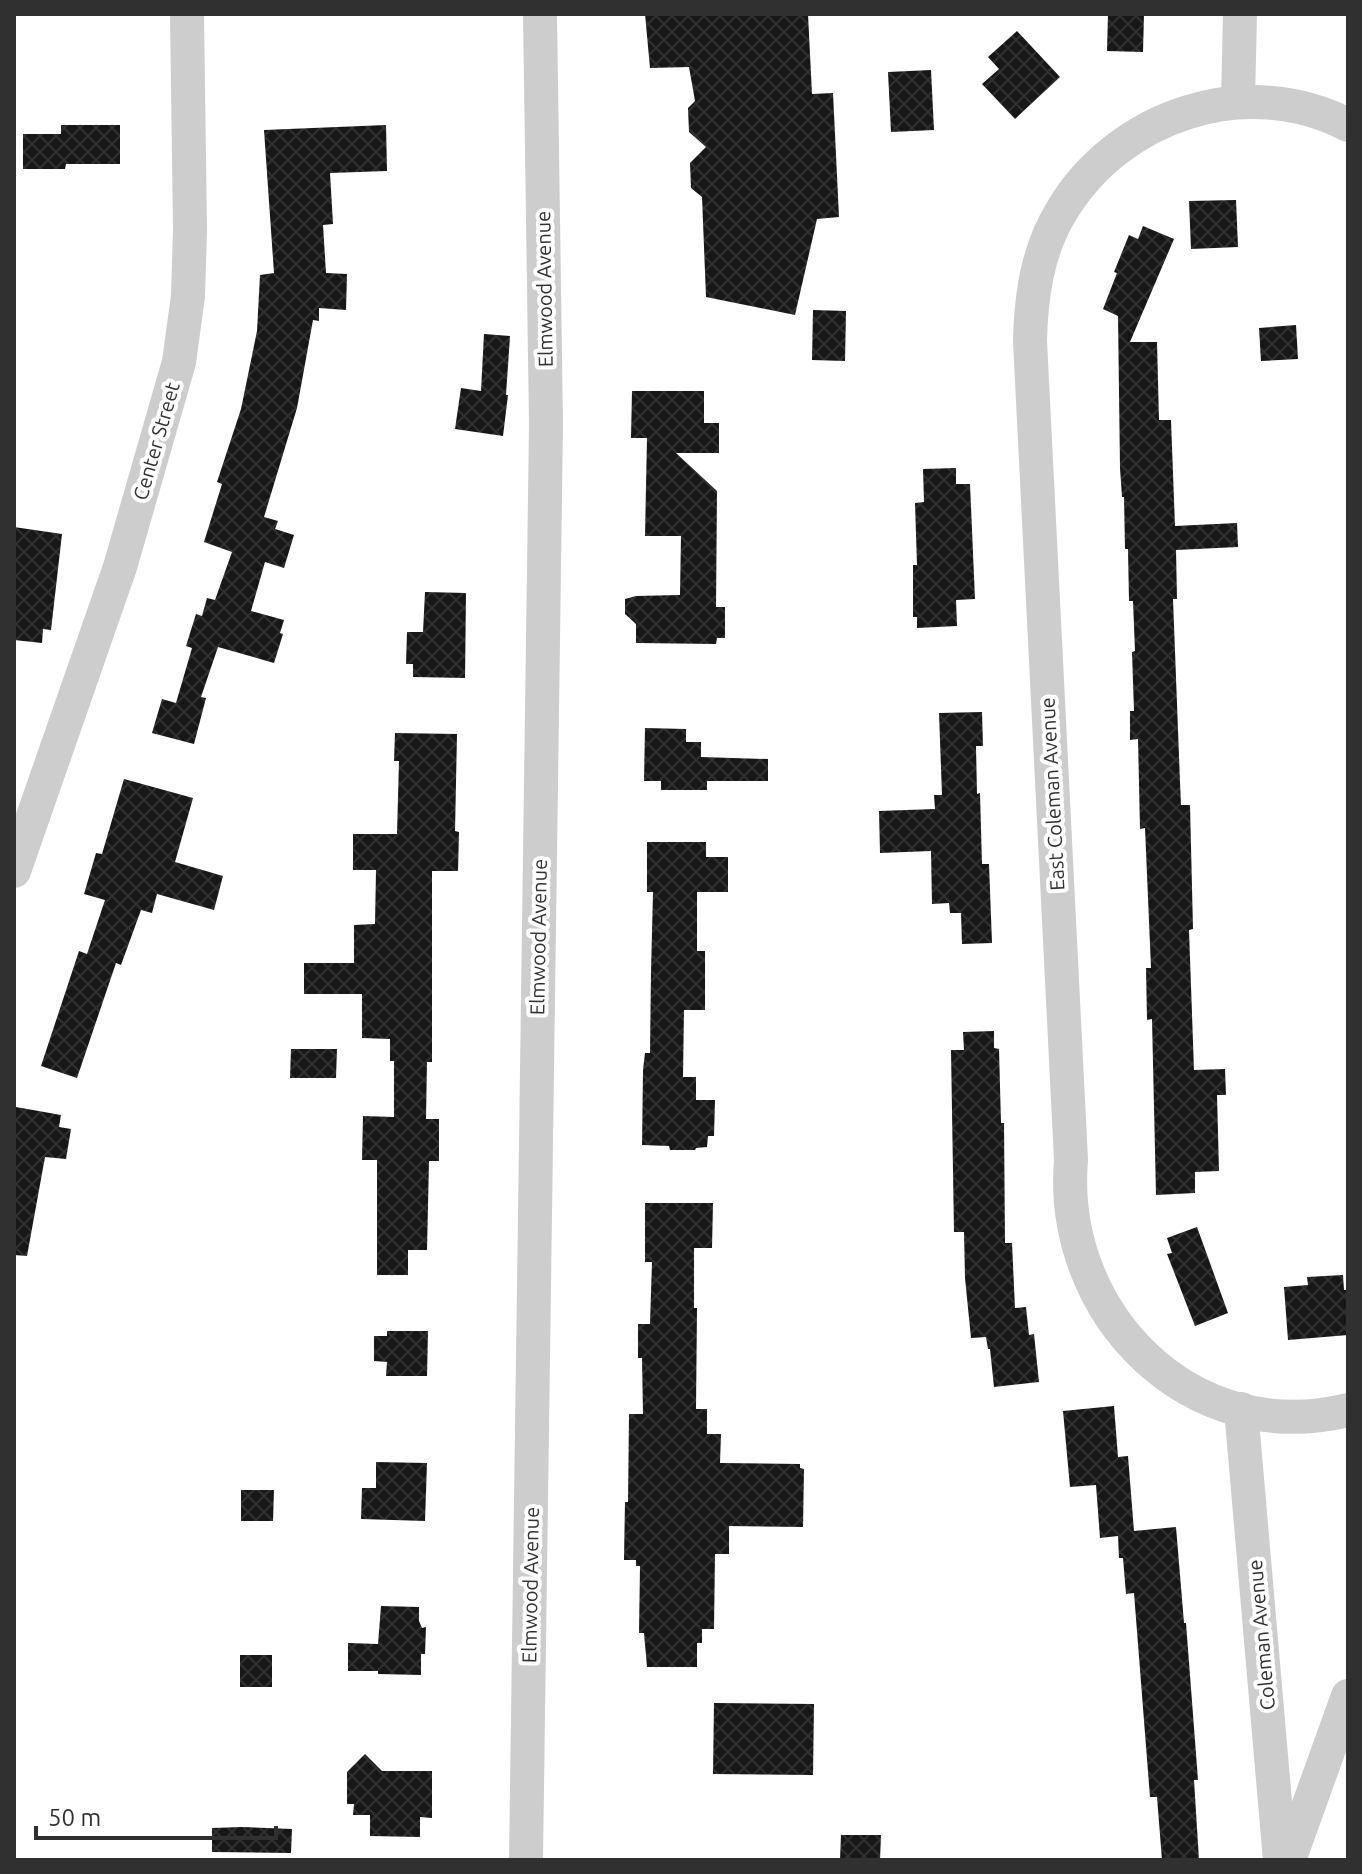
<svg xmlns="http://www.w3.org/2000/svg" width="1362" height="1874" viewBox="0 0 1362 1874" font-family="Ubuntu,sans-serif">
  <defs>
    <pattern id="building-cross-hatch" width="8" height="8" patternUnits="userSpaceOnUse" patternTransform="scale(2)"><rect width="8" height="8" fill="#171717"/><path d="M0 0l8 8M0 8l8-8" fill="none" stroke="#303030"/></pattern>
  </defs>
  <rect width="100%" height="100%" fill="#fff"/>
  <!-- building -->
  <g fill="url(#building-cross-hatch)">
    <path d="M645,14H808L812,94L833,93L839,217L817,219L795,315L706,297L702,197L691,188L690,163L706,147L689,132L688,108L695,101L689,67L650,68Z"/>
    <path d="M1108,14H1144L1143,52L1107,51Z"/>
    <path d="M1017,31L1060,77L1015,119L982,84L999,69L988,57Z"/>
    <path d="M931,70L934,130L891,132L888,72Z"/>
    <path d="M61,125H120V164H66L65,169H23V134H61Z"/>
    <path d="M386,125L387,171L330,173L333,224L323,225L326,273L347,274L346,310L319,308V321L313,320L297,408L264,517L278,521L275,529L294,535L284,568L265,562L251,611L284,620L280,633L283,634L274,663L218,647L201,697L206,698L194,744L152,733L162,699L176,703L192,648L186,646L196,614L202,616L207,598L215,600L232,552L204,542L222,484L217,482L241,409L257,331L260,275L274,273L264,130Z"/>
    <path d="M1236,200L1238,247L1191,249L1189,201Z"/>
    <path d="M1143,226L1174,239L1130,342H1157L1159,420H1171L1175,526L1237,523L1238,547L1176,550L1177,599H1173L1180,782L1181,805H1190L1193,929L1189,930L1194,1070L1225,1069L1226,1095H1217L1219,1171L1195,1172V1193L1156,1195L1152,1019L1147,1020L1146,968H1151L1145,828L1140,829L1138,739L1130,740V711H1134L1132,652L1135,651L1133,601H1129L1128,549H1125L1124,497H1122L1120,468L1118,316L1103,309L1117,273L1114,272L1129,235L1138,239Z"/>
    <path d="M813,310L846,311L845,361L812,360Z"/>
    <path d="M1296,325L1298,359L1261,361L1259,328Z"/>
    <path d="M484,334L510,336L506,395H508L503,436L455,429L461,388L481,391Z"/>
    <path d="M632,391H704V423H719V453H676L717,491L716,607H725V638H717L716,644L636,643V624L625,614V599L636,596L680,595L681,536H645L647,438H631Z"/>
    <path d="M956,468V484H970L975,599L956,600L957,626L917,628V617H913V565H917L915,503L924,502L923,469Z"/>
    <path d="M14,527L62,534L51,630L43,629L42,643L14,640Z"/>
    <path d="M425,592L466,593L465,678L413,677V664H406L407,632H423Z"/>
    <path d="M982,712L983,746H976L977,794L980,793L982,864H989L992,943L962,944L961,913H950L949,903L932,904L931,851L880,853L879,811L935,809L934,795H942L939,713Z"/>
    <path d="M645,728L686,729V742H701V757L768,759V781H707V790H661V781H644Z"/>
    <path d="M395,733L457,734L455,831L459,832L458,871H432V1062H427L426,1119H439V1161H429L427,1250H408V1275H377V1160H362L363,1116L394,1117V1061H390V1039L362,1038V994H304V963H354V925L375,924L376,870H353V834H397L399,761H394Z"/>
    <path d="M124,779L193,798L175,862L223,876L214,910L157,894L152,913L141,910L121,965L116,963L77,1078L41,1066L79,951L87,954L105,900L84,894L96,853L102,854Z"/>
    <path d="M647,842H706V857H728V892H697V951H705V1010H684L683,1077H696V1100H715L714,1136H708L707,1147L696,1148L695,1150H670L669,1146L642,1145L643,1070L645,1053H650L651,972L653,892H647Z"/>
    <path d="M994,1031V1048L999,1049L1001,1123H1004L1005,1243H1012L1015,1308L1026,1307L1029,1335L1034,1334L1039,1382L994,1387L990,1349H988L986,1337L971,1338L965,1278L964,1232H954L951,1050H964L963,1032Z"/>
    <path d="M291,1049H337L336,1078H290Z"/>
    <path d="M16,1107L61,1115L59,1127L71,1129L66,1159L45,1157L27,1256L14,1255V1120Z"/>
    <path d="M645,1203H713L712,1248H694V1308H697L696,1409H707V1434H721L720,1463L800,1464V1468L804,1469L803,1527L729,1526V1554H715L714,1629H702V1643H697V1667H647L644,1633H639L640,1566H636V1560H624L625,1502H628L629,1414H643L642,1358H638V1324H650L652,1262H645Z"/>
    <path d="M1197,1227L1228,1313L1195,1326L1167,1254L1172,1253L1167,1238Z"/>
    <path d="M1343,1275L1344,1290H1348V1335L1288,1340L1284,1287L1308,1285L1307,1277Z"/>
    <path d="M387,1331H428L427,1376H386L387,1362L374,1361V1336H387Z"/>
    <path d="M1114,1406L1118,1457L1128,1456L1134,1531L1176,1527L1184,1623H1186L1198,1780H1194L1199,1860H1162L1157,1797H1150L1134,1593L1126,1594L1123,1558H1119L1118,1536L1100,1538L1096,1485L1070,1487L1063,1411Z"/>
    <path d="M376,1462L427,1463L425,1521L361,1519L362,1488H376Z"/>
    <path d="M241,1490H274L273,1521H241Z"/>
    <path d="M381,1606L419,1607V1621L422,1628L426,1627L425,1654H421V1675L378,1674V1671H348V1643L378,1644Z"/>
    <rect x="240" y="1655" width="32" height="32"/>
    <path d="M714,1703L814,1704L813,1775L713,1774Z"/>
    <path d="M365,1754L382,1771H432V1818L420,1817V1837L370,1836V1815H353L354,1804H347V1772Z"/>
    <path d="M242,1827L292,1829L291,1853L212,1852V1828Z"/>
    <path d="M841,1835H881L880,1860H840Z"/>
  </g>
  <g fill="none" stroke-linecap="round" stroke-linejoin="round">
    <!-- minor -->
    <g stroke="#cdcdcd" stroke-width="34">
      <path d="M1238,101L1240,14"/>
      <path d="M1348,125C1246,72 1118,115 1061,212C1037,252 1031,296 1030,341L1071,1160C1058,1314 1191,1449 1348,1410"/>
      <path d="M14,871L120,567L179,362L188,296L190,230L187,14"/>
      <path d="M1241,1409L1280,1860"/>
      <path d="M526,1860L546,424L540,14"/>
      <path d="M1289,1860L1348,1696"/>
    </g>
  </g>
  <g text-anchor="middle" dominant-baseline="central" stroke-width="8" stroke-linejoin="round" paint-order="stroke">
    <!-- street labels -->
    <g font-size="20" fill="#303030" stroke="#fff">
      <text transform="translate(544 289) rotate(-91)">Elmwood Avenue</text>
      <text transform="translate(156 441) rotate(-74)">Center Street</text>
      <text transform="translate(1052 794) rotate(-93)">East Coleman Avenue</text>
      <text transform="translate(538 937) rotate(-89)">Elmwood Avenue</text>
      <text transform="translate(530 1585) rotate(-89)">Elmwood Avenue</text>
      <text transform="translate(1261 1635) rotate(-95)">Coleman Avenue</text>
    </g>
  </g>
  <!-- border -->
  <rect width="1362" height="1874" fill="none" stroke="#303030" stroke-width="32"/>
  <!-- scale -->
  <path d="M36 1826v12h240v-12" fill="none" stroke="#303030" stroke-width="4"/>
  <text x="48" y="1826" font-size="24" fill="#303030" stroke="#ffffff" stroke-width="6" paint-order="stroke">50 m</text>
</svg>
